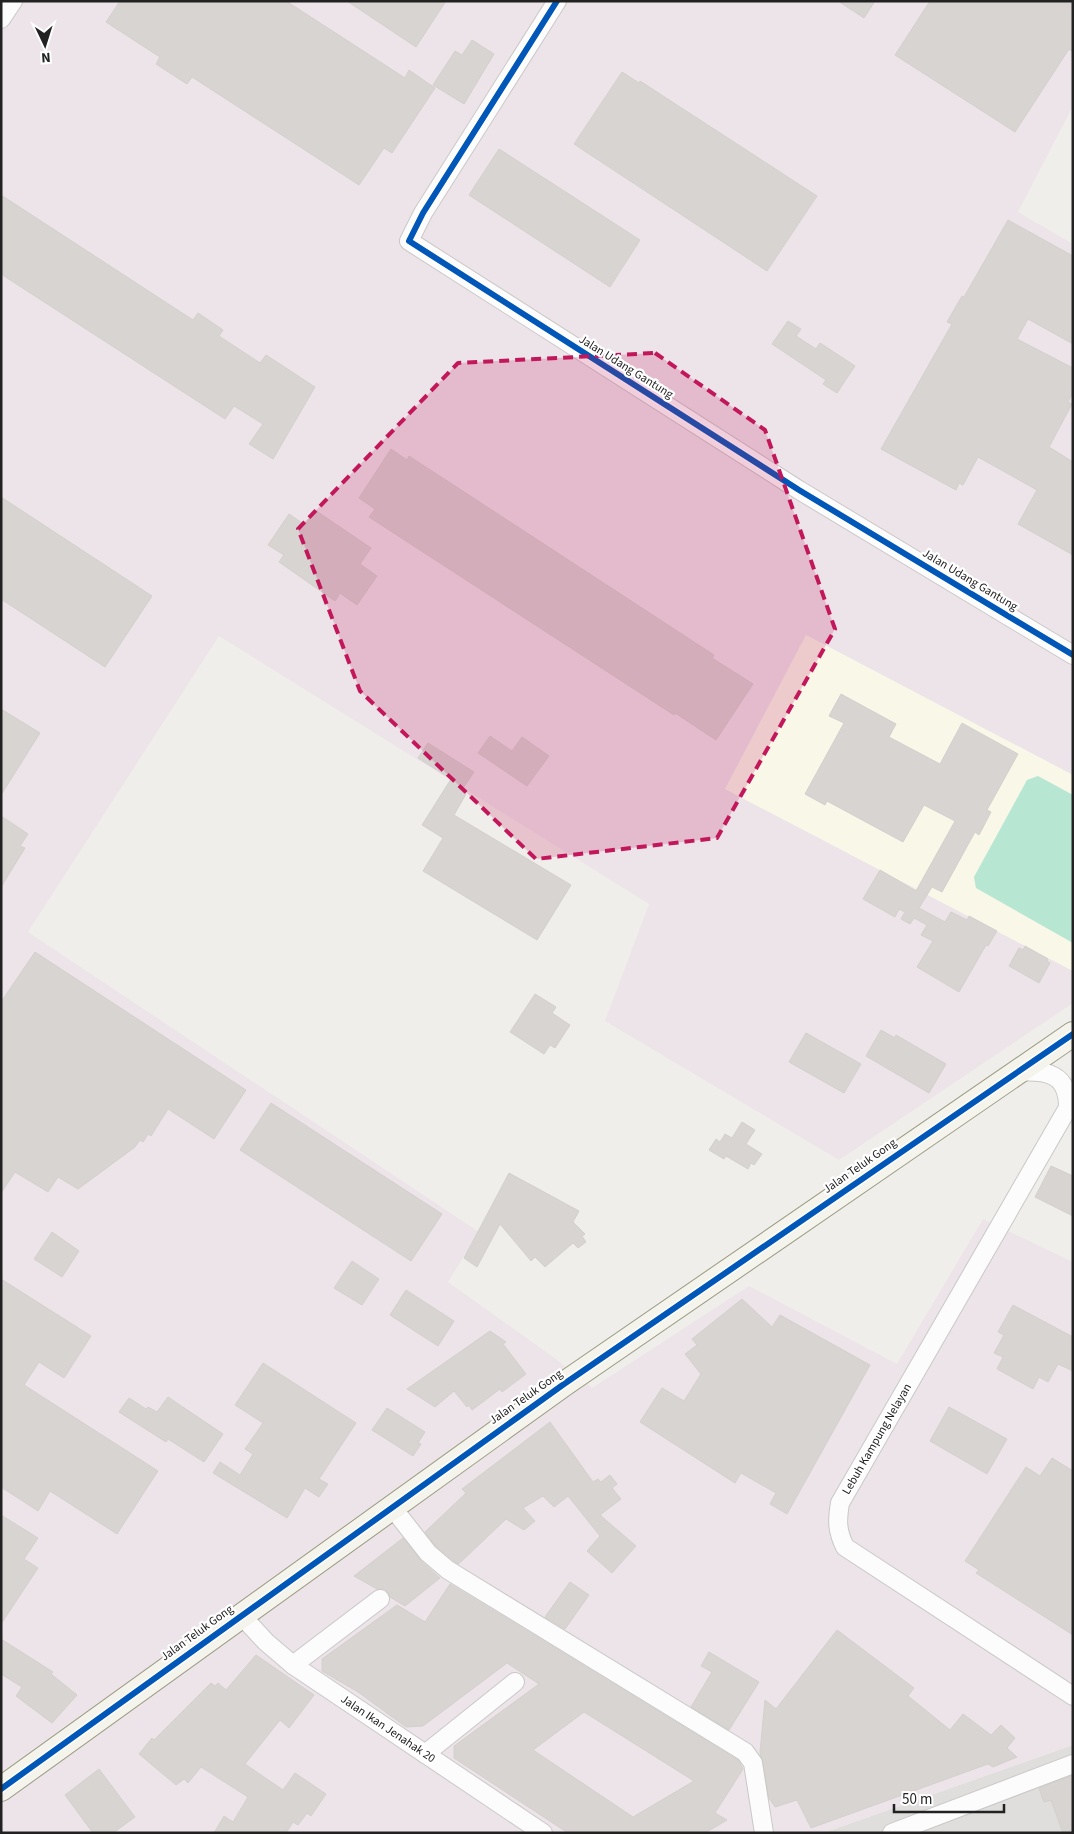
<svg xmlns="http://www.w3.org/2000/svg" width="1074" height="1834" viewBox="0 0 1074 1834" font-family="'Source Sans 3',sans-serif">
  <rect width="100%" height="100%" fill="#f0eeeb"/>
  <!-- residential -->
  <path fill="#dfdedc" d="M1073,1745V1833H823Z"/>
  <!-- industrial -->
  <path fill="#ede4e9" d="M1,1H1073V106L1018,212L1073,244V775L806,635L725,789L1073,971V1003L839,1160L605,1021L649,904L219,636L28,932L479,1232L448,1282L556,1359L592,1388L749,1286L897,1364L983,1219L1073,1262V1745L823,1833H1Z"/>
  <!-- education -->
  <path fill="#f8f7e8" d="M806,635L1073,775V971L725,789Z"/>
  <!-- pitch -->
  <path fill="#b7e6d2" d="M1038,776L1073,795V943L976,888L974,877L1027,780Z"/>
  <!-- building -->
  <g fill="#d7d4d2" stroke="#d3d0cc" fill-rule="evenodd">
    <path d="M120,1H286L405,78L409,70L435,88L392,153L384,148L359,185L192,77L187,84L156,64L160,57L106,22Z"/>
    <path d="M347,1H446L416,47Z"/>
    <path d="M838,1H875L864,18Z"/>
    <path d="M930,1H1073V52L1069,49L1015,132L895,55Z"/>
    <path d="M472,40L494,54L464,104L433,85L455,51L462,55Z"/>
    <path d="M622,72L639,83L640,81L817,196L767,271L574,144Z"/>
    <path d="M499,149L640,240L610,287L469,195Z"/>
    <path d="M1,195L193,320L198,313L223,330L219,336L260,363L266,355L315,387L273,459L249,444L263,424L234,406L225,419L1,274Z"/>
    <path d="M1008,220L1073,256V344L1028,319L1017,339L1073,368V393L1068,402L1072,404L1049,447L1073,462V555L1018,524L1037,490L978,457L963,485L959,483L956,490L881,449L952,324L947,322L962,296L964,297Z"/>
    <path d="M788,321L801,329L796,336L816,349L820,343L855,366L837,393L823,384L826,380L772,344Z"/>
    <path d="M391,449L407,460L409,456L714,655L712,658L753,684L716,740L675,713L674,715L369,517L375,509L359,498Z"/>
    <path d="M1,497L152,596L105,667L1,599Z"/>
    <path d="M315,510L371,548L360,564L377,576L357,605L340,593L335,601L279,562L284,555L268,545L289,514L305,525Z"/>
    <path d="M841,694L896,724L889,737L940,764L962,723L1018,754L987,810L991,812L979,835L975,832L942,892L932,887L919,908L945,922L951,912L967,920L969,916L997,931L988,946L986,945L959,992L917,967L933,941L921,935L927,925L914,918L910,924L901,919L905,912L899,909L895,917L863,899L880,870L916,891L955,821L924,805L903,842L827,801L825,805L805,794L844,723L829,716Z"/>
    <path d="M1,709L40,733L1,795Z"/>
    <path d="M490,736L512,751L522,737L549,756L527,786L478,753Z"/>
    <path d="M428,743L474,772L461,791L466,794L454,815L571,885L537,940L423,871L443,838L422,825L451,779L418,758Z"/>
    <path d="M1,816L28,834L20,846L25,848L1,887Z"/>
    <path d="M1025,946L1048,959L1047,961L1050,963L1039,983L1009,966L1019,948L1023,950Z"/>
    <path d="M35,952L246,1090L214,1139L168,1109L151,1136L148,1134L143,1142L140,1140L135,1147L78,1189L58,1177L48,1192L15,1172L1,1193V1002Z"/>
    <path d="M535,994L556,1007L552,1013L570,1025L555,1048L550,1045L544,1054L510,1032Z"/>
    <path d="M881,1030L895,1038L896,1035L946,1064L929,1093L866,1056Z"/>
    <path d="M806,1033L861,1064L844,1093L789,1062Z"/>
    <path d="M271,1103L442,1214L411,1261L240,1150Z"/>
    <path d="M742,1122L755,1130L746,1144L762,1154L754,1165L751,1163L748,1169L726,1156L724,1159L709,1150L716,1139L720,1142L725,1134L732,1138Z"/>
    <path d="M1051,1166L1073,1176V1216L1035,1197Z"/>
    <path d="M509,1173L579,1211L573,1222L585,1234L582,1236L586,1242L578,1248L573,1243L545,1267L535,1257L531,1261L500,1224L477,1267L464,1258Z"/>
    <path d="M52,1232L79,1251L62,1277L34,1259Z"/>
    <path d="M352,1261L379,1279L362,1305L334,1288Z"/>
    <path d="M1,1279L91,1336L64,1378L39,1362L24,1385L158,1471L117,1534L50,1491L38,1511L1,1487Z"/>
    <path d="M406,1290L454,1321L438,1346L390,1315Z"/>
    <path d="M742,1299L772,1327L780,1315L870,1365L787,1514L770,1504L776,1493L741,1473L735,1483L640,1422L662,1388L684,1401L701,1374L685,1354L697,1345L692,1339Z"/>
    <path d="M1013,1305L1073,1337V1371L1058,1364L1048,1382L1039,1377L1033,1389L997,1369L1003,1357L994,1353L1004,1335L998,1332Z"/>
    <path d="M490,1331L506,1342L503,1344L526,1374L502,1392L500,1389L472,1410L469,1405L467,1407L454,1391L435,1407L407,1389Z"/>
    <path d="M263,1363L356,1423L319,1479L328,1484L319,1497L305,1488L287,1518L213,1473L220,1462L240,1475L253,1454L245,1449L263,1423L235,1405Z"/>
    <path d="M168,1397L223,1434L204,1462L168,1439L166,1442L119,1412L129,1398L146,1409L148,1407L157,1412Z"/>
    <path d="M949,1407L1007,1439L987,1474L930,1441Z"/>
    <path d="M387,1408L425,1432L418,1443L421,1444L413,1456L372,1430Z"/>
    <path d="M550,1422L593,1482L598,1479L601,1482L610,1475L617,1484L612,1488L621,1499L600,1515L636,1546L612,1573L587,1551L600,1536L568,1496L554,1507L543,1496L523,1508L535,1521L524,1530L506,1519L463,1560L458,1564L454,1561L436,1546L425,1532L466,1493L462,1489Z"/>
    <path d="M1052,1458L1073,1471V1635L976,1573L979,1570L965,1561L1026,1467L1040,1476Z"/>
    <path d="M1,1515L38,1538L24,1559L38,1568L1,1624Z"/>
    <path d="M403,1538L421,1561L440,1578L405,1606L390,1597L385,1589H377L354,1576Z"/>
    <path d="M570,1582L589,1595L565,1629L545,1617Z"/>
    <path d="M450,1584L738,1760L743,1769L715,1813L727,1820L705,1833H568L454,1758V1746L539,1684L507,1663L423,1726L406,1727L358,1692L322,1671V1659L397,1605L425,1622ZM584,1712L694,1781L633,1817L533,1750Z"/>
    <path d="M837,1630L914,1688L908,1696L950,1730L963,1714L991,1735L1001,1725L1015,1738L1007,1748L1017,1757L993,1767L988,1764L811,1828L797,1800L775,1807L769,1798L760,1752L765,1700L776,1709Z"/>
    <path d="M1,1639L53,1672L51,1674L77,1695L52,1723L16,1696L22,1687L1,1674Z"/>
    <path d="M709,1652L759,1682L729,1730L691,1707L712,1672L701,1666Z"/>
    <path d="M256,1655L314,1695L289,1728L280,1720L245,1764L283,1790L295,1773L326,1794L311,1816L307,1813L298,1825L293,1822L286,1833H214L224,1816L233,1822L248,1797L201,1767L188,1783L184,1779L176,1785L139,1754L152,1738L154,1740L211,1683L215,1686L218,1683L226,1690Z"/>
    <path d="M99,1769L135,1817L113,1833H93L65,1795Z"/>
    <path d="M1073,1775V1833H1063L1051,1800L1044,1802L1039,1788Z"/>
  </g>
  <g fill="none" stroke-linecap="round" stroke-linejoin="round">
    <defs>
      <g id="street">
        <path d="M557,1L423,213L409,241L799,490L1073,655"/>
        <path d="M1,19L13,1"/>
        <path d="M1017,1072C1046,1070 1068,1073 1068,1107"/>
        <path d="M1073,1099L840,1503C837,1521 837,1531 845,1547L1073,1696"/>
        <path d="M392,1507L428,1553L448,1570L745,1752L753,1763L764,1833"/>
        <path d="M241,1615L266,1642L293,1665L543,1833"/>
        <path d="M293,1665L380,1599"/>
        <path d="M425,1754L515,1682"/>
        <path d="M892,1833L1073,1764"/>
      </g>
      <path id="secondary" d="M1,1789L564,1384L1073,1034"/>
    </defs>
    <!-- street casing -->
    <use href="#street" stroke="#c9c8c7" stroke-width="20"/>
    <!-- secondary casing -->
    <use href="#secondary" stroke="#999a82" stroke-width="26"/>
    <!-- street -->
    <use href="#street" stroke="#fdfcfc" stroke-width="18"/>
    <!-- secondary -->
    <use href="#secondary" stroke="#f4f4ed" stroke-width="24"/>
    <defs>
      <g id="cycleway">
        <path d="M557,1L423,213L409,241L799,490L1073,655"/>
        <path d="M1,1789L564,1384L1073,1034"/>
      </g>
    </defs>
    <!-- cycleway casing -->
    <use href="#cycleway" stroke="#fff" stroke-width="9"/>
    <!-- cycleway -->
    <use href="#cycleway" stroke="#0057b8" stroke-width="6"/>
  </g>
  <!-- marked area -->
  <path fill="#c2185b" fill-opacity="0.2" stroke="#c2185b" stroke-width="4" stroke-dasharray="10 6" stroke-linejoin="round" d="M655,353L765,430L835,629L717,838L536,859L360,691L298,529L458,363Z"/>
  <g text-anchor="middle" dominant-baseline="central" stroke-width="4.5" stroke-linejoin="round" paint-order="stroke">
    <!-- street labels -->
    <g font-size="12" fill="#222" stroke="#fff">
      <text transform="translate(626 367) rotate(32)">Jalan Udang Gantung</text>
      <text transform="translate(970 580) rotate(31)">Jalan Udang Gantung</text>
      <text transform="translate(860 1166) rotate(-35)">Jalan Teluk Gong</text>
      <text transform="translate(526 1397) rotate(-35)">Jalan Teluk Gong</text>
      <text transform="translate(877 1439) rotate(-60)">Lebuh Kampung Nelayan</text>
      <text transform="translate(197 1633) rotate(-36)">Jalan Teluk Gong</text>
      <text transform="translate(388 1729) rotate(34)">Jalan Ikan Jenahak 20</text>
    </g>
  </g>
  <!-- border -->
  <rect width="1074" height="1834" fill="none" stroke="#222222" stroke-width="5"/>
  <!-- north arrow -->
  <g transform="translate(45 45) rotate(176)" stroke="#ffffff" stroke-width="4" paint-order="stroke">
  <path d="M0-4L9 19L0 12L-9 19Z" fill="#222222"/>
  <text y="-8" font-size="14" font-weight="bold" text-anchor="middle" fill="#222222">N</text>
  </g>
  <!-- scale -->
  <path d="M894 1804v8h110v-8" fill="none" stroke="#222222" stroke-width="2.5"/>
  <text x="902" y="1804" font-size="15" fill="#222222" stroke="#ffffff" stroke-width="4" paint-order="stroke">50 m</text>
</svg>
